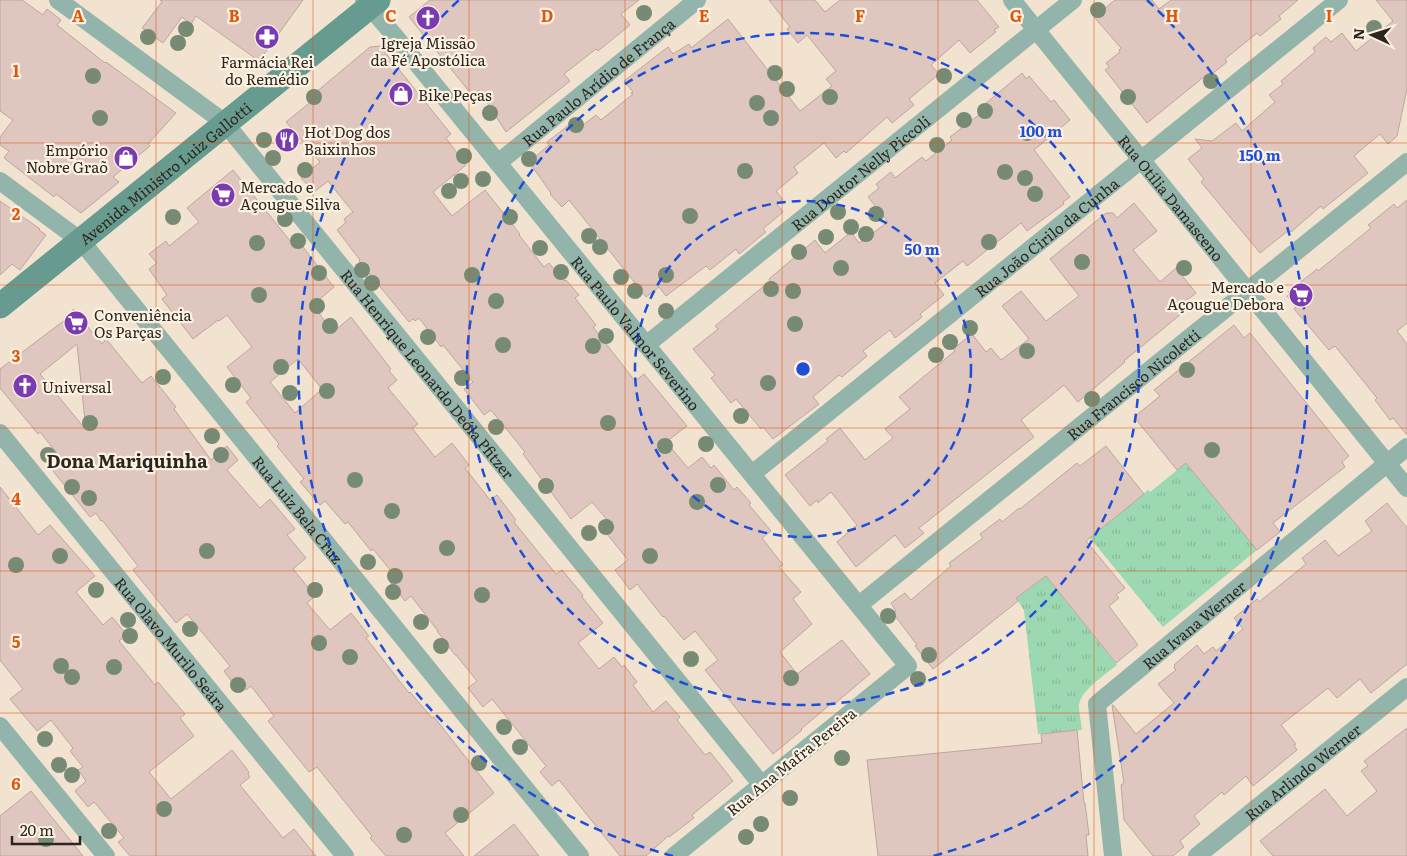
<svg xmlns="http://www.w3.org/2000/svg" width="1407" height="856" viewBox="0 0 1407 856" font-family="Literata,serif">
  <defs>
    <pattern id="grass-tufts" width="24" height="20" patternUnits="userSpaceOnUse" patternTransform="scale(1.25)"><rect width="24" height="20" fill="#9cd8b2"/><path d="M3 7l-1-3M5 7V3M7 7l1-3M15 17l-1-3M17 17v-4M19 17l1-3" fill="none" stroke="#87b999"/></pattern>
  </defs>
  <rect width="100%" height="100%" fill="#f2e3d1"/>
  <!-- grass -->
  <g fill="url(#grass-tufts)">
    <path d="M1186,463L1257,550L1163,627L1090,538L1148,490L1150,492Z"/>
    <path d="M1046,576L1117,665C1106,674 1081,690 1079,705C1079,713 1081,722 1082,730L1038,734L1024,610L1016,598Z"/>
  </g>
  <!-- building -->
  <g fill="#dfc7bf" stroke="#bda69e" fill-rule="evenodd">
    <path d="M0,0H22L43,15L47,9L61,20L57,25L105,63L106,62L176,113L148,144L150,146L113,177L119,182L81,213L56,194L54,197L4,158L9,151L0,145V137L13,120L0,111Z"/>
    <path d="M160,0H303L259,61L196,16L191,24L182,17L163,43L142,28L162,2Z"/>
    <path d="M430,0H639L621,14L630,25L598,51L596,49L564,74L570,81L506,132L479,90L472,95L409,17Z"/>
    <path d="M769,0H815L825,12L840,0H977L999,27L994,30L996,32L970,53L959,40L931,65L939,74L909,99L914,105L892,123L887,117L846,153L844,151L836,158L824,143L794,167L798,173L776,191L783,200L777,204L783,212L763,229L766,232L739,254L736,249L710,270L706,266L666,296L659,287L646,297L569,200L562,207L550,194L551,193L529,162L549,145L547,142L569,125L574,132L596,115L601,120L633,94L631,93L633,92L624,81L668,47L673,54L689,44L691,48L728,19L800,111L832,86L826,79L836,71L807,35L798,43L787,29L790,27Z"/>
    <path d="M1115,0H1152L1159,9L1171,0H1298L1279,16L1281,19L1260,36L1257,33L1225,59L1227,62L1207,78L1205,76L1147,123L1105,70L1109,67L1106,63L1120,52L1119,50L1121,48L1094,17Z"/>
    <path d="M1376,0H1407V89L1397,136L1388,144L1380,134L1354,156L1368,173L1323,209L1321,206L1291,232L1289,230L1260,253L1201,182L1204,179L1188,159L1202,148L1195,139L1212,141L1236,123L1242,131L1275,102L1269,95L1283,84L1281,81L1315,52L1313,48L1326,37L1331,42L1342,33L1356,51L1393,21Z"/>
    <path d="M380,46L451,134L446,138L466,165L433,192L452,216L485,190L520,234L519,235L544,267L549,263L564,281L566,280L579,295L575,298L596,325L593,327L635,381L644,374L687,426L666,442L688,468L702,457L711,468L714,465L734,490L737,487L751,503L749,505L771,531L762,538L783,565L779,567L801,592L793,599L812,624L780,652L797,674L842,640L870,674L833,705L832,703L801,729L802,730L773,754L705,670L718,660L695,631L684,640L664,616L663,617L637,584L630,590L615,570L628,560L607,534L614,528L592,502L571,519L523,454L525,452L491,410L484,415L464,389L473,382L443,345L441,347L419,318L415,321L413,319L409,322L359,261L360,260L337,230L346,222L344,219L353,212L328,181L314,192L301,178L320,162L286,122L318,96L315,93L370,47Z"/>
    <path d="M1022,73L1026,79L1029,76L1051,102L1054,100L1070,120L1034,150L1070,197L1063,202L1064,204L1027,231L1021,223L967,266L963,261L935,283L944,295L920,314L922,317L895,338L890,330L863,351L867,356L842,377L839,375L813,397L819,404L773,439L763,427L761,429L736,399L731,403L711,378L715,375L693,349L718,329L715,326L770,281L769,279L815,240L825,253L851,232L859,243L888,222L868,197L879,188L876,184L891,172L895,178L922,157L926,161L952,140L950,137L988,108L985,104Z"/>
    <path d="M233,170L295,247L300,243L334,287L313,305L333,332L351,317L391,369L389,371L397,380L388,388L418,424L412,428L435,457L452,443L469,465L465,468L490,500L497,495L516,520L514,522L556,574L562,570L583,595L582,597L603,623L578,643L599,669L614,657L622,667L624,665L637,682L633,685L653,712L666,701L680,717L677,720L705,755L710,752L733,781L692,815L694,818L669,837L668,836L646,856H620L559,780L552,786L540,772L546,766L492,699L483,707L468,688L477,681L456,655H455L437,631H438L411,596L405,601L390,582L396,577L373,549L371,551L348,522L345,524L325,501L320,505L300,482L304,479L277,446L279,444L246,402L251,398L227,367L252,347L227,315L219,321L218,320L193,339L162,299L167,295L149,269L157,263L149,254L166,241L169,246L199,222L187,208ZM298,359L322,389L295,413L270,382Z"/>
    <path d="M1407,200V323L1397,331L1407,344V435L1393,418L1390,420L1375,400L1377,398L1335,346L1329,350L1294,309L1296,307L1287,296L1290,294L1288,292L1317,269L1318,271L1371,228L1368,225L1394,204L1397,208Z"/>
    <path d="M0,201L40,229L39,230L46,235L20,270L12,264L0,275Z"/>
    <path d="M1134,203L1157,231L1133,250L1160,282L1176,268L1196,293L1177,308L1181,314L1124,361L1125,362L1078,402L1064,385L1021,420L1034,437L919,528L924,533L905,548L895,535L856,567L837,542L857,525L831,492L818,503L817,500L810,506L785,475L828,441L826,439L840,428L865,460L893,438L885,429L910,409L899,397L955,351L953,349L972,334L986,352L991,348L1001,360L1029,339L1002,306L1021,291L1046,321L1079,296L1050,259L1106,213H1113L1117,218Z"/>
    <path d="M73,309L102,344L106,339L142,383L151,376L176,407L174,409L211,460L227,446L238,460L227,470L260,508L270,499L295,529L287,535L306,558L293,569L315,596L307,603L330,630L351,613L369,636L366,638L409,693L410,692L432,718L434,717L494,793L445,833L464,856H386L370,838L372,836L317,767L309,772L268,721L274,716L251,686L246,690L239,681L234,685L224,671L230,666L187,614L176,623L133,570L138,566L102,520L101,521L96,513L90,517L53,471L64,462L40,432L38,434L0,388V369L74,313ZM77,344L86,430L40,374Z"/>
    <path d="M1234,325L1244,338L1250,333L1349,456L1342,462L1345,467L1273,523L1280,532L1257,550L1186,463L1177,470L1134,417L1160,396L1154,390Z"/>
    <path d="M1106,446L1144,494L1086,541L1125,588L1116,595L1119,598L1109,606L1138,645L1116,663L1046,576L1016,598L1018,601L933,669L915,646L917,645L893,613L896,611L891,603L905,593L911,600L951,566L949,563L983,538L980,534L1000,519L1002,522L1019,508L1020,509L1077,463L1080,466Z"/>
    <path d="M0,487L38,535L50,525L95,576L76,592L103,625L112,617L127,635L119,641L155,685L158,682L185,714L180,718L194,736L149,772L171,799L232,750L249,772L248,774L250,777L240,785L283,838L294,829L316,856H130L118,842L124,838L95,803L94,802L88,807L75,791L86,781L78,770L83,767L70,751L73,748L51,720L37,731L10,699L23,689L0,660Z"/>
    <path d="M1387,503L1407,528V664L1371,693L1360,679L1337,698L1328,688L1281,725L1296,744L1294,745L1297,750L1253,786L1246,776L1224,795L1222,792L1194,816L1200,824L1180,841L1184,847L1173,856H1153L1124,820L1121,785L1124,783L1112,705H1113L1136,734L1174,703L1158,684L1176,670L1174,668L1175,666L1174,665L1197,645L1204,654L1213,647L1216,651L1243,629L1234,618L1257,599L1259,602L1306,564L1302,558L1325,540L1338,556L1372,531L1365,521Z"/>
    <path d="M1407,728V856H1273L1260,841L1325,789L1347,816L1377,791L1361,771L1368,766L1364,761Z"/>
    <path d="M1077,730L1084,803H1085L1089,835H1086L1088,856H878L867,760L1042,743L1041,734Z"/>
    <path d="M31,791L46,810L83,856H0V816Z"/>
    <path d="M514,824L539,856H474Z"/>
  </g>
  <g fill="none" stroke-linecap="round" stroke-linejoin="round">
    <!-- street -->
    <g stroke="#93b4ab" stroke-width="18">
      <path id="s1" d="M58,0L225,123L762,785"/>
      <path id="s2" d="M364,0L393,34L908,666L674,856"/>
      <path id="s3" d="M1012,0L1407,488"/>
      <path id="s4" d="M498,163L697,0"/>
      <path id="s5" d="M0,181L81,241L580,856"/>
      <path id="s6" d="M646,345L1073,0"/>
      <path id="s7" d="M0,433L345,856"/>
      <path id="s8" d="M752,474L1339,0"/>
      <path id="s9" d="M859,605L1407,162"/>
      <path d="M0,726L106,856"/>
      <path id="s10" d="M1113,856L1097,704L1407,447"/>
      <path id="s11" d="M1197,856L1407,687"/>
    </g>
    <!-- secondary -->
    <path stroke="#689b8f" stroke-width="25" id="s12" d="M0,306L378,0"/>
  </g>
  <!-- trees -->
  <g fill="#768a74">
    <circle cx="1098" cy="10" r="8"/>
    <circle cx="644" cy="13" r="8"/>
    <circle cx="1374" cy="28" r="8"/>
    <circle cx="186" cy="29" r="8"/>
    <circle cx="148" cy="37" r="8"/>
    <circle cx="178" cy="43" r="8"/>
    <circle cx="775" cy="73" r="8"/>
    <circle cx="93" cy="76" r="8"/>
    <circle cx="944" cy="76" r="8"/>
    <circle cx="1211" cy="81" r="8"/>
    <circle cx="787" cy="89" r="8"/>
    <circle cx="314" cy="97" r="8"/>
    <circle cx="830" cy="97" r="8"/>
    <circle cx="1128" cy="97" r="8"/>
    <circle cx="757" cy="103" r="8"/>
    <circle cx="985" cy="111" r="8"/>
    <circle cx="490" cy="113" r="8"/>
    <circle cx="100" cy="118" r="8"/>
    <circle cx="771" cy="118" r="8"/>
    <circle cx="964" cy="120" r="8"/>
    <circle cx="576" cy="125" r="8"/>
    <circle cx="1027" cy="133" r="8"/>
    <circle cx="264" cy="140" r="8"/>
    <circle cx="937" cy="145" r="8"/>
    <circle cx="464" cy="156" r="8"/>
    <circle cx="273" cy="158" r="8"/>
    <circle cx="529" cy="159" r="8"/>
    <circle cx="305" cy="170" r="8"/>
    <circle cx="745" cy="171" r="8"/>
    <circle cx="1005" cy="172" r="8"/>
    <circle cx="1025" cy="178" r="8"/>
    <circle cx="483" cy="179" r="8"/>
    <circle cx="461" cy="181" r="8"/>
    <circle cx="449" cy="191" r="8"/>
    <circle cx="1035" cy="194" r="8"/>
    <circle cx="838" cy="212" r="8"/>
    <circle cx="876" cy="214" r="8"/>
    <circle cx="690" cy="216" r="8"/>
    <circle cx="173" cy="217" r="8"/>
    <circle cx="510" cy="217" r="8"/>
    <circle cx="285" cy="219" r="8"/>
    <circle cx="851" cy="227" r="8"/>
    <circle cx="866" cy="234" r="8"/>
    <circle cx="589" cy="236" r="8"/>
    <circle cx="826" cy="237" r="8"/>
    <circle cx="298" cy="241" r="8"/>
    <circle cx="989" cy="242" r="8"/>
    <circle cx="257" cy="243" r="8"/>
    <circle cx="600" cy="247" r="8"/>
    <circle cx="540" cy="248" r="8"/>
    <circle cx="799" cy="252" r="8"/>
    <circle cx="1082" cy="262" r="8"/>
    <circle cx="841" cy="268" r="8"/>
    <circle cx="1184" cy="268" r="8"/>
    <circle cx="362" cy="270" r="8"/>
    <circle cx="561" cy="272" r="8"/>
    <circle cx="319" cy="273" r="8"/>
    <circle cx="472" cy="275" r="8"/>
    <circle cx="666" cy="275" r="8"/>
    <circle cx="621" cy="277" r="8"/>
    <circle cx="372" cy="283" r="8"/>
    <circle cx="771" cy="289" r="8"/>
    <circle cx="635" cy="291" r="8"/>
    <circle cx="793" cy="291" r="8"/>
    <circle cx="259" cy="295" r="8"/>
    <circle cx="496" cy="301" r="8"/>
    <circle cx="317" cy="306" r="8"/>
    <circle cx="666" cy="311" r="8"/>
    <circle cx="795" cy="324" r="8"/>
    <circle cx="330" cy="326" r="8"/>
    <circle cx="970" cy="328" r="8"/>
    <circle cx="606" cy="336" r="8"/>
    <circle cx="428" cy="337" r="8"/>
    <circle cx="950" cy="342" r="8"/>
    <circle cx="503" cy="345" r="8"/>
    <circle cx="593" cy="346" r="8"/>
    <circle cx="1027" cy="351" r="8"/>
    <circle cx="936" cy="355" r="8"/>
    <circle cx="281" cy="367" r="8"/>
    <circle cx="1187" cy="370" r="8"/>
    <circle cx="163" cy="377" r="8"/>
    <circle cx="462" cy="378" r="8"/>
    <circle cx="768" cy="383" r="8"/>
    <circle cx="233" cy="385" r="8"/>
    <circle cx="327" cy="391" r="8"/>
    <circle cx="290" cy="393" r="8"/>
    <circle cx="1092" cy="399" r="8"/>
    <circle cx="741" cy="416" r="8"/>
    <circle cx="90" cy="423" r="8"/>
    <circle cx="608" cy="423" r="8"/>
    <circle cx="496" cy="427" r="8"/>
    <circle cx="212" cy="436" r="8"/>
    <circle cx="706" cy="444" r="8"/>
    <circle cx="665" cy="446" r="8"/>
    <circle cx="1212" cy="450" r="8"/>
    <circle cx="48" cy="455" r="8"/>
    <circle cx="221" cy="455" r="8"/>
    <circle cx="355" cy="480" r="8"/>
    <circle cx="718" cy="485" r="8"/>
    <circle cx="546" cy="486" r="8"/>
    <circle cx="72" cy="487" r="8"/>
    <circle cx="89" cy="498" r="8"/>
    <circle cx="697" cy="502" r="8"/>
    <circle cx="392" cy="511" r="8"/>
    <circle cx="606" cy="527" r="8"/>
    <circle cx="589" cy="533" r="8"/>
    <circle cx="447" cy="548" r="8"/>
    <circle cx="207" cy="551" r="8"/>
    <circle cx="60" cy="556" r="8"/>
    <circle cx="650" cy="556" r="8"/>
    <circle cx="368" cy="562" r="8"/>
    <circle cx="16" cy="565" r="8"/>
    <circle cx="395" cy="576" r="8"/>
    <circle cx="96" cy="590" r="8"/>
    <circle cx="315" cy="590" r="8"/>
    <circle cx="393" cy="592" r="8"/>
    <circle cx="482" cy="595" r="8"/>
    <circle cx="888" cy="616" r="8"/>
    <circle cx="128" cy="620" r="8"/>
    <circle cx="421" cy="622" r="8"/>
    <circle cx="190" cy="629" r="8"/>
    <circle cx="130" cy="636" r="8"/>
    <circle cx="319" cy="643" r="8"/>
    <circle cx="441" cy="646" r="8"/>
    <circle cx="929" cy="655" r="8"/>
    <circle cx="350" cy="657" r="8"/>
    <circle cx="691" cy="659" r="8"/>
    <circle cx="61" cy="666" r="8"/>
    <circle cx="114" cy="667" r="8"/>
    <circle cx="72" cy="677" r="8"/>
    <circle cx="791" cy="678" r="8"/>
    <circle cx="918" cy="679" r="8"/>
    <circle cx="238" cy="685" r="8"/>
    <circle cx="504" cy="727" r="8"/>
    <circle cx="45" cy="739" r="8"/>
    <circle cx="520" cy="747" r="8"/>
    <circle cx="842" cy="758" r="8"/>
    <circle cx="479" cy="763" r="8"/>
    <circle cx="59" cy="765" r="8"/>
    <circle cx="72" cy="775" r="8"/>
    <circle cx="790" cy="798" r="8"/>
    <circle cx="164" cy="809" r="8"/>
    <circle cx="461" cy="815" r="8"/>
    <circle cx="761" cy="824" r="8"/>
    <circle cx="109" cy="831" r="8"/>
    <circle cx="404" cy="835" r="8"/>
    <circle cx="746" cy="837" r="8"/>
    <circle cx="46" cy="839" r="8"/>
  </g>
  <!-- grid -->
  <path fill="none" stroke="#df560d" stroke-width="1" stroke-opacity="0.55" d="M156,0V856M313,0V856M469,0V856M625,0V856M782,0V856M938,0V856M1094,0V856M1251,0V856M0,143H1407M0,285H1407M0,428H1407M0,571H1407M0,713H1407"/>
  <!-- distance rings -->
  <g fill="none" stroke="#1d4ed8" stroke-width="2.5" stroke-dasharray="9 6">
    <circle cx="803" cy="369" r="168"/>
    <circle cx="803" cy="369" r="336"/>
    <path d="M673 856A504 504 0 0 1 459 0M1147 0A504 504 0 0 1 933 856"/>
  </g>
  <!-- icons -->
  <defs>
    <symbol id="church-disc" viewBox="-11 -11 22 22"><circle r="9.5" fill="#7a3bb1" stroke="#fdf1e2"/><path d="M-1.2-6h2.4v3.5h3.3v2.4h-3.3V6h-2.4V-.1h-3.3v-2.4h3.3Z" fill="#fff"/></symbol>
    <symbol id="pharmacy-disc" viewBox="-11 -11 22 22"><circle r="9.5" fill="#7a3bb1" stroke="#fdf1e2"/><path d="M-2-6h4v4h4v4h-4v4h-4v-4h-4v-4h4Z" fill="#fff"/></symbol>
    <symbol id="shop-disc" viewBox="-11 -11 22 22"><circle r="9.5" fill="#7a3bb1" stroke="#fdf1e2"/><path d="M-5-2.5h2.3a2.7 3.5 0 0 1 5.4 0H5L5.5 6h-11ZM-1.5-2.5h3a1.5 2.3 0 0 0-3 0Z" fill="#fff"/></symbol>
    <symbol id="restaurant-disc" viewBox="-11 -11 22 22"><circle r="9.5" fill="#7a3bb1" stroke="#fdf1e2"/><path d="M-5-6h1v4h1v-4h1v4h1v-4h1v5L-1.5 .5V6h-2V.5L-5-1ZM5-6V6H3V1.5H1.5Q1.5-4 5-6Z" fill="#fff"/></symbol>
    <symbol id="supermarket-disc" viewBox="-11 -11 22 22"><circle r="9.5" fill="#7a3bb1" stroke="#fdf1e2"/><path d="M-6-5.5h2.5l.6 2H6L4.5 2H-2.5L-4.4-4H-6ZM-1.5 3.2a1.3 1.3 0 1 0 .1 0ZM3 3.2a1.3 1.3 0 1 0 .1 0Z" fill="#fff"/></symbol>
  </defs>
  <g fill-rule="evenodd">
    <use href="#church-disc" x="414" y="4" width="28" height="28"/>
    <use href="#pharmacy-disc" x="253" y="23" width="28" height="28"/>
    <use href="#shop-disc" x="387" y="80" width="28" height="28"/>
    <use href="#restaurant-disc" x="273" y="126" width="28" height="28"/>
    <use href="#shop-disc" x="112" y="144" width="28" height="28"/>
    <use href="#supermarket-disc" x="209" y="181" width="28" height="28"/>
    <use href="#supermarket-disc" x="1287" y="281" width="28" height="28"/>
    <use href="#supermarket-disc" x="62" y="309" width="28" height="28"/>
    <use href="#church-disc" x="11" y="372" width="28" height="28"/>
  </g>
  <g text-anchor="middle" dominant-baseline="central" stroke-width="4.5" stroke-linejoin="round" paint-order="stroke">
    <!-- poi labels -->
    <g font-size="15" fill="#2b261f" stroke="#fdf1e2" text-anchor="start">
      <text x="428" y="42" text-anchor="middle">Igreja Missão<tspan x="428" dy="17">da Fé Apostólica</tspan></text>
      <text x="267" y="61" text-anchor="middle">Farmácia Rei<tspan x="267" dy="17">do Remédio</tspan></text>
      <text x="418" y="94">Bike Peças</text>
      <text x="304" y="131">Hot Dog dos<tspan x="304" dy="17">Baixinhos</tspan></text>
      <text x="108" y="149" text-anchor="end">Empório<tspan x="108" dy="17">Nobre Graõ</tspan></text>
      <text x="240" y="186">Mercado e<tspan x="240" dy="17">Açougue Silva</tspan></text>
      <text x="1284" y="286" text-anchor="end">Mercado e<tspan x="1284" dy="17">Açougue Debora</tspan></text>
      <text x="94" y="314">Conveniência<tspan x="94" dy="17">Os Parças</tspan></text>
      <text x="42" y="386">Universal</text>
    </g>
    <!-- street labels -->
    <g font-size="15" fill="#2b261f" stroke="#fdf1e2">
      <text stroke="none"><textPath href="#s4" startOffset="129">Rua Paulo Arídio de França</textPath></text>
      <text stroke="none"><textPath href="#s12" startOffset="212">Avenida Ministro Luiz Gallotti</textPath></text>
      <text stroke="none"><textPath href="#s6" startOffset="275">Rua Doutor Nelly Piccoli</textPath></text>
      <text stroke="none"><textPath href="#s3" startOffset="254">Rua Otília Damasceno</textPath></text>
      <text stroke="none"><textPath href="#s8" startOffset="378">Rua João Cirilo da Cunha</textPath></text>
      <text stroke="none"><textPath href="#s2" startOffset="430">Rua Paulo Valmor Severino</textPath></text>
      <text stroke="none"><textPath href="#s1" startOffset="530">Rua Henrique Leonardo Deóla Pfitzer</textPath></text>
      <text stroke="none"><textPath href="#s9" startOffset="352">Rua Francisco Nicoletti</textPath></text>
      <text stroke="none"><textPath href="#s5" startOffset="446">Rua Luiz Bela Cruz</textPath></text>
      <text stroke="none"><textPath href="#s10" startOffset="278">Rua Ivana Werner</textPath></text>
      <text stroke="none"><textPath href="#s7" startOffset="272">Rua Olavo Murilo Seára</textPath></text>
      <text transform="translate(791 761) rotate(-39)">Rua Ana Mafra Pereira</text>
      <text stroke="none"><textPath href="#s11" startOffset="135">Rua Arlindo Werner</textPath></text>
    </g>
    <!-- quarter labels -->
    <g font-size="18" font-weight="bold" fill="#2b261f" stroke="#fdf1e2">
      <text x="127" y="460">Dona Mariquinha</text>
    </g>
  </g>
  <g font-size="16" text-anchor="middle" font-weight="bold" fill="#df560d" stroke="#fdf1e2" stroke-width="4.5" stroke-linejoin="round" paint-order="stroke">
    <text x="78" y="22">A</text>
    <text x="234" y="22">B</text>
    <text x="391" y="22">C</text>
    <text x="547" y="22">D</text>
    <text x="704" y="22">E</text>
    <text x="860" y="22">F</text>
    <text x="1016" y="22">G</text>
    <text x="1172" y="22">H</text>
    <text x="1329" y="22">I</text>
    <text x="16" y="77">1</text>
    <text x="16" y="220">2</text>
    <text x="16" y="362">3</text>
    <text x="16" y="505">4</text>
    <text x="16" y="648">5</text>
    <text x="16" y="790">6</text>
  </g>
  <circle cx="803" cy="369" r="8" fill="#1d4ed8" stroke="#fdf1e2" stroke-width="2.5"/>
  <g font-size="15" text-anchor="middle" font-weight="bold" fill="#1d4ed8" stroke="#fdf1e2" stroke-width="4.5" stroke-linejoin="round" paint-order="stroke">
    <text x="1041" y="137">100 m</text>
    <text x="1260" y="161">150 m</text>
    <text x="922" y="255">50 m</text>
  </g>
  <!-- north arrow -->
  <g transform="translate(1372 35) rotate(274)" stroke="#fdf1e2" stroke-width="4" paint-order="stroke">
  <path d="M0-4L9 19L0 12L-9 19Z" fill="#2b261f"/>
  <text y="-8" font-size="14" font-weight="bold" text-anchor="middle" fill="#2b261f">N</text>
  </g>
  <!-- scale -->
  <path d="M12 836v8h68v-8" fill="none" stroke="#2b261f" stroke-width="2.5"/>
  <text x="20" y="836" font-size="15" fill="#2b261f" stroke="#fdf1e2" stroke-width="4" paint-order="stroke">20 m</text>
</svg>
